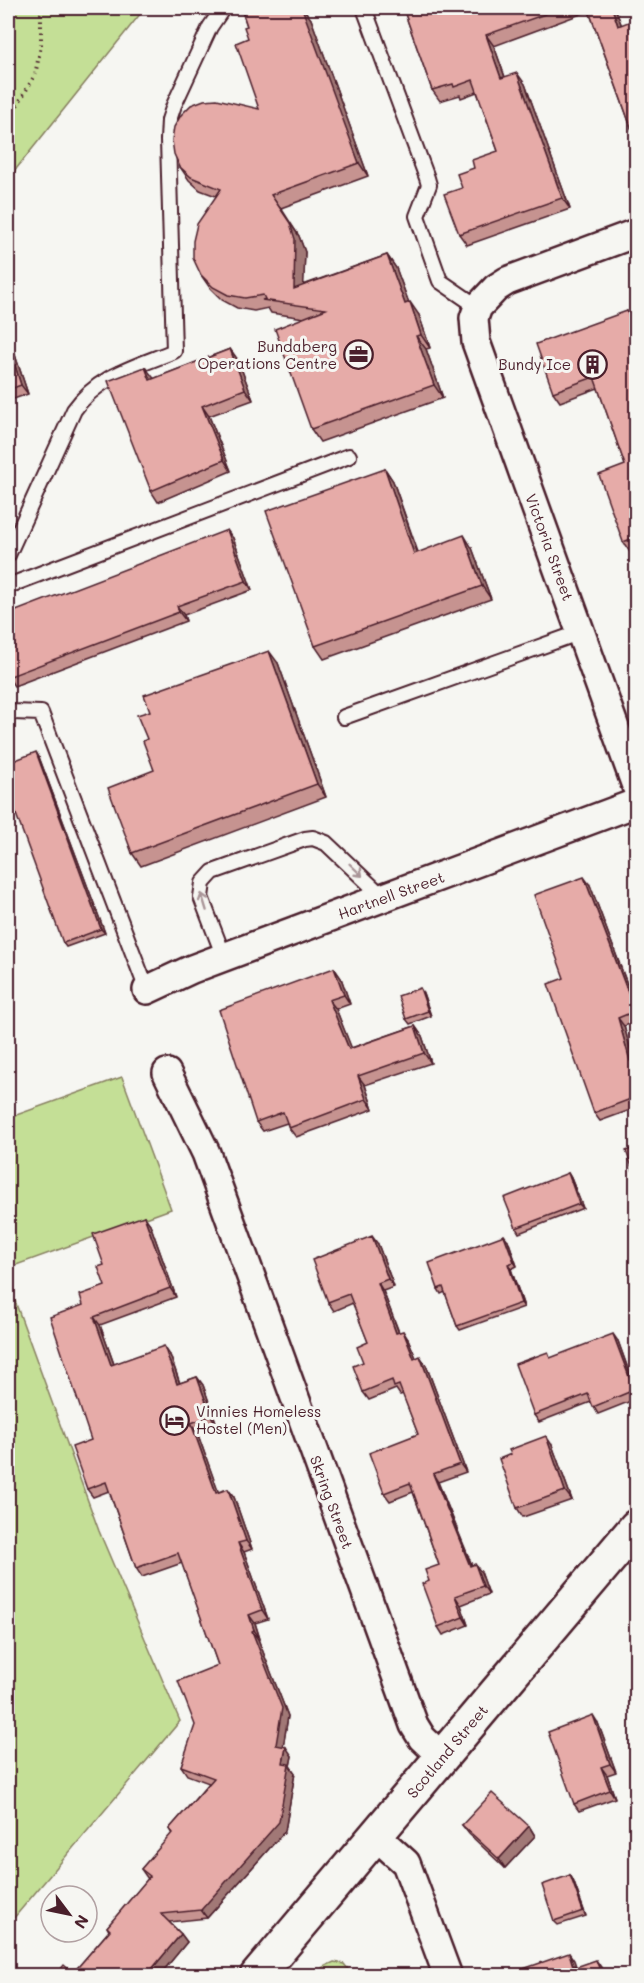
<svg xmlns="http://www.w3.org/2000/svg" width="644" height="1983" viewBox="0 0 644 1983" font-family="Mali,sans-serif">
  <rect width="100%" height="100%" fill="#f6f6f2"/>
  <filter id="ink" filterUnits="userSpaceOnUse"><feTurbulence type="fractalNoise" baseFrequency=".0167" numOctaves="2"/><feDisplacementMap in="SourceGraphic" scale="12" xChannelSelector="R" yChannelSelector="G"/><feConvolveMatrix kernelMatrix="1 2 1 2 8 2 1 2 1" color-interpolation-filters="sRGB"/></filter>
  <g filter="url(#ink)">
    <!-- green -->
    <g fill="#c4df96" stroke="#877f60" stroke-width="1.5">
      <path d="M8,8H145L8,179Z"/>
      <path d="M122,1077L171,1209L8,1268V1118Z"/>
      <path d="M8,1282L99,1531L180,1721L8,1925Z"/>
      <path d="M334,1962L344,1964L353,1975H316L323,1967Z"/>
    </g>
    <g fill="none" stroke-linecap="round" stroke-linejoin="round">
      <defs>
        <g id="service">
          <path d="M364,8L427,178L429,185L417,216L440,281L478,307"/>
          <path d="M8,555L74,410C99,375 136,367 174,351L168,140L169,120L174,105L210,27L223,8"/>
          <path d="M8,586L349,456"/>
          <path d="M8,710L13,712L41,713L147,990"/>
          <path d="M344,717L581,632"/>
          <path d="M224,957L201,897L203,883L213,872L305,839L313,838L326,843L383,897"/>
        </g>
        <g id="minor">
          <path d="M636,233L507,281L496,288L478,307L474,318L476,342L636,786"/>
          <path d="M147,990L192,969L636,803"/>
          <path d="M167,1073L206,1153L414,1725L422,1738L442,1757"/>
          <path d="M376,1836L406,1863L448,1976"/>
        </g>
        <path id="tertiary" d="M257,1976L636,1527"/>
      </defs>
      <!-- service casing -->
      <use href="#service" stroke="#4a1f2b" stroke-width="18"/>
      <!-- minor casing -->
      <use href="#minor" stroke="#4a1f2b" stroke-width="32"/>
      <!-- tertiary casing -->
      <use href="#tertiary" stroke="#4a1f2b" stroke-width="38"/>
      <!-- path -->
      <path stroke="#4a1f2b" stroke-width="4" stroke-dasharray="1.5 4.5" stroke-linecap="butt" d="M8,121L35,75L41,46V14L44,8"/>
      <!-- service -->
      <use href="#service" stroke="#f6f6f2" stroke-width="14"/>
      <!-- minor -->
      <use href="#minor" stroke="#f6f6f2" stroke-width="27"/>
      <!-- tertiary -->
      <use href="#tertiary" stroke="#f6f6f2" stroke-width="33"/>
    </g>
    <!-- wall -->
    <g fill="#c69390" stroke="#4a1f2b" stroke-width="1.5">
      <path d="M241,8H303L311,19L368,176L281,208L299,236L305,252L303,285L387,255L396,268L409,303L419,315L430,348L426,349L443,398L320,442L311,429L304,318L271,313L268,308L254,311L237,308L222,300L210,288L201,275L216,196L200,190L189,180L180,167L259,109L247,26Z"/>
      <path d="M403,8H615L621,24L636,141L589,11L494,46L505,77L525,84L570,209L467,245L459,234L462,188L474,168L498,151L477,92L461,98L460,95L440,101L432,90Z"/>
      <path d="M627,311L635,323L636,322V550L630,552L623,542L625,465L598,388L560,402L553,392Z"/>
      <path d="M8,334L28,394L8,401Z"/>
      <path d="M230,349L238,360L253,400L209,416L231,471L158,502L151,491L153,377V379Z"/>
      <path d="M385,469L393,481L418,552L472,548L491,599L324,659L315,646Z"/>
      <path d="M233,538L252,590L184,615L186,621L14,686L8,677Z"/>
      <path d="M278,663L326,797L141,866L132,853L154,770L147,739Z"/>
      <path d="M39,757L105,933L66,947L63,943Z"/>
      <path d="M590,885L636,1008V1022L624,1026L633,1059L636,1058V1108L600,1121L594,1113L564,978Z"/>
      <path d="M334,968L341,978L350,1004L336,1009L351,1048L415,1026L422,1036L431,1063L365,1085L373,1109L296,1137L289,1128L287,1123L263,1131L256,1122Z"/>
      <path d="M423,993L431,1016L410,1024L406,1019Z"/>
      <path d="M568,1173L571,1178L583,1208L519,1233L516,1228Z"/>
      <path d="M144,1216L150,1224L176,1297L100,1325L114,1364L170,1355L180,1383L197,1377L203,1385L217,1425L197,1432L218,1492L228,1489L234,1497L252,1549L244,1552L268,1619L255,1623L260,1639H258L288,1716L283,1747L292,1756L290,1766L295,1773L285,1831L207,1918L169,1922L181,1934L187,1942L159,1976H55L73,1973L109,1931L107,1927L148,1879L141,1869L172,1834L169,1829L209,1783L187,1775L181,1766L218,1665L182,1563L142,1577L136,1568L109,1491L93,1497L87,1489L91,1440L83,1305L105,1286L104,1265Z"/>
      <path d="M508,1240L517,1266L511,1269L524,1307L460,1330L457,1326L445,1292L441,1294L438,1289Z"/>
      <path d="M378,1244L394,1287L383,1291L399,1332L408,1339L416,1358L426,1365L466,1472L438,1482L472,1565L481,1572L489,1594L461,1605L468,1625L443,1635L438,1627L429,1581L439,1565L413,1492L390,1501L384,1493L418,1434L403,1394L400,1395L396,1389L369,1400L363,1392V1362L368,1342L353,1303L334,1311L328,1302Z"/>
      <path d="M618,1341L636,1391V1399L598,1414L591,1402L539,1422L534,1415L552,1358Z"/>
      <path d="M552,1445L572,1500L523,1517L517,1508Z"/>
      <path d="M598,1723L616,1772L607,1775L615,1798L579,1811L574,1804Z"/>
      <path d="M462,1825L529,1826L535,1836L505,1868L469,1834Z"/>
      <path d="M570,1875L573,1880L586,1916L558,1925L554,1921Z"/>
    </g>
    <!-- shaded-wall -->
    <g fill="#a17876" stroke="#4a1f2b" stroke-width="1.5">
      <path d="M298,8H303L311,19L368,176L359,163Z"/>
      <path d="M612,8H615L626,37L618,26Z"/>
      <path d="M486,35L494,46L509,89L501,78Z"/>
      <path d="M517,73L525,84L570,209L562,198Z"/>
      <path d="M271,195L299,236L305,252L303,302L294,289Z"/>
      <path d="M387,255L396,268L414,317L405,304Z"/>
      <path d="M410,302L419,315L430,348L421,335Z"/>
      <path d="M627,311L634,321L636,328L632,324Z"/>
      <path d="M8,334L28,394L21,385L8,344Z"/>
      <path d="M416,336L426,349L443,398L434,385Z"/>
      <path d="M230,349L238,360L253,400L245,389Z"/>
      <path d="M145,367L153,377L158,391L150,380Z"/>
      <path d="M202,406L209,416L231,471L224,460Z"/>
      <path d="M385,469L393,481L422,566L414,554Z"/>
      <path d="M227,530L233,538L252,590L246,581Z"/>
      <path d="M464,535L472,548L491,599L482,586Z"/>
      <path d="M177,606L184,615L186,621L179,612Z"/>
      <path d="M269,651L278,663L326,797L317,784Z"/>
      <path d="M36,752L39,757L105,933L101,929Z"/>
      <path d="M584,877L590,885L636,1008V1013Z"/>
      <path d="M334,968L341,978L350,1004L344,995Z"/>
      <path d="M420,988L423,993L431,1016L428,1011Z"/>
      <path d="M329,1000L336,1009L356,1059L349,1049Z"/>
      <path d="M618,1018L624,1026L636,1069L630,1061Z"/>
      <path d="M415,1026L422,1036L431,1063L424,1053Z"/>
      <path d="M358,1076L365,1085L373,1109L366,1099Z"/>
      <path d="M568,1173L571,1178L583,1208L579,1204Z"/>
      <path d="M144,1216L150,1224L176,1297L170,1288Z"/>
      <path d="M504,1235L508,1240L517,1266L514,1262Z"/>
      <path d="M372,1236L378,1244L394,1287L388,1279Z"/>
      <path d="M508,1264L511,1269L524,1307L521,1303Z"/>
      <path d="M378,1283L383,1291L402,1341L396,1333Z"/>
      <path d="M94,1317L100,1325L117,1373L111,1365Z"/>
      <path d="M403,1331L408,1339L420,1367L414,1359Z"/>
      <path d="M613,1334L618,1341L636,1391V1394L634,1390Z"/>
      <path d="M164,1346L170,1355L183,1393L177,1384Z"/>
      <path d="M420,1356L426,1365L466,1472L460,1464Z"/>
      <path d="M197,1377L203,1385L217,1425L211,1416Z"/>
      <path d="M191,1423L197,1432L222,1502L216,1493Z"/>
      <path d="M546,1436L552,1445L572,1500L565,1491Z"/>
      <path d="M433,1474L438,1482L475,1574L470,1566Z"/>
      <path d="M228,1489L234,1497L252,1549L246,1541Z"/>
      <path d="M238,1543L244,1552L268,1619L262,1610Z"/>
      <path d="M475,1564L481,1572L489,1594L483,1586Z"/>
      <path d="M455,1596L461,1605L468,1625L463,1617Z"/>
      <path d="M249,1615L255,1623L260,1639L254,1630Z"/>
      <path d="M252,1631L258,1639L288,1716L282,1754L276,1745Z"/>
      <path d="M593,1715L598,1723L616,1772L610,1764Z"/>
      <path d="M286,1747L292,1756L290,1766L295,1773L285,1831L207,1918L201,1910L283,1763Z"/>
      <path d="M601,1767L607,1775L615,1798L610,1790Z"/>
      <path d="M529,1826L535,1836L505,1868L499,1859Z"/>
      <path d="M570,1875L573,1880L586,1916L583,1911Z"/>
      <path d="M181,1934L187,1942L159,1976H146Z"/>
      <path d="M569,1953L574,1960L576,1966L580,1972L573,1966Z"/>
      <path d="M596,1960L601,1967L604,1976H602Z"/>
    </g>
    <!-- building -->
    <g fill="#e6aba8" stroke="#4a1f2b" stroke-width="1.5">
      <path d="M241,8H302L359,163L271,195L290,223L295,239L294,289L387,255L405,304L410,302L421,335L416,336L434,385L311,429L275,329L326,309L262,300L265,299L263,295L245,298L228,295L213,287L201,275L193,258V241L197,224L221,189L191,177L180,167L174,154L172,140L174,127L181,115L191,105L204,100L217,99L259,109L236,43L248,38L244,27L247,26Z"/>
      <path d="M403,8H562L486,35L501,78L517,73L562,198L459,234L444,194L462,188L457,174L474,168L472,160L498,151L473,80L454,87L453,84L432,90Z"/>
      <path d="M588,8H612L618,26L636,19V141Z"/>
      <path d="M627,311L632,324L636,322V537L623,542L599,475L625,465L594,377L553,392L536,344Z"/>
      <path d="M8,344L21,385L8,390Z"/>
      <path d="M230,349L245,389L202,406L224,460L151,491L108,381L145,367L150,380Z"/>
      <path d="M385,469L414,554L464,535L482,586L315,646L266,511Z"/>
      <path d="M227,530L246,581L177,606L179,612L8,677V614Z"/>
      <path d="M269,651L317,784L132,853L108,788L154,770L143,741L147,739L137,715L150,711L144,695Z"/>
      <path d="M36,752L101,929L63,943L8,792V763Z"/>
      <path d="M584,877L635,1011L618,1018L630,1061L636,1058V1097L594,1113L548,984L564,978L534,895Z"/>
      <path d="M334,968L344,995L329,1000L349,1049L415,1026L424,1053L358,1076L366,1099L289,1128L283,1112L256,1122L219,1010Z"/>
      <path d="M420,988L428,1011L406,1019L398,996Z"/>
      <path d="M636,1147V1175H635L626,1151Z"/>
      <path d="M568,1173L579,1204L516,1228L504,1198Z"/>
      <path d="M144,1216L170,1288L94,1317L111,1365L164,1346L177,1384L197,1377L211,1416L191,1423L216,1493L228,1489L246,1541L238,1543L262,1610L249,1615L254,1630L252,1631L282,1708L276,1745L286,1747L283,1763L289,1764L279,1822L201,1910L161,1914L181,1934L146,1976H55L64,1965L73,1973L110,1930L107,1927L150,1876L141,1869L172,1833L169,1829L214,1778L181,1766L195,1725L178,1681L218,1665L178,1553L136,1568L106,1482L87,1489L72,1447L91,1440L50,1317L83,1305L80,1295L105,1286L98,1267L104,1265L93,1234Z"/>
      <path d="M504,1235L514,1262L508,1264L521,1303L457,1326L443,1287L438,1289L429,1263Z"/>
      <path d="M372,1236L388,1279L378,1283L396,1333L403,1331L414,1359L420,1356L460,1464L433,1474L470,1566L475,1564L483,1586L455,1596L463,1617L438,1627L422,1584L429,1581L425,1570L439,1565L410,1483L384,1493L369,1453L418,1434L399,1385L394,1387L392,1380L363,1392L353,1366L363,1362L357,1347L368,1342L349,1294L328,1302L312,1260Z"/>
      <path d="M613,1334L634,1390L593,1407L588,1394L534,1415L515,1364L548,1352L550,1358Z"/>
      <path d="M546,1436L565,1491L517,1508L499,1459L511,1454L509,1450Z"/>
      <path d="M593,1715L610,1764L601,1767L610,1790L574,1804L548,1732Z"/>
      <path d="M492,1793L529,1826L499,1859L462,1825Z"/>
      <path d="M570,1875L583,1911L554,1921L542,1885Z"/>
      <path d="M569,1953L573,1966L575,1965L576,1967L596,1960L602,1976H525L523,1969Z"/>
    </g>
    <!-- one-way arrows -->
    <defs><path id="oneway-shaft" d="M-6 0H5M1.5-3L5.5 0L1.5 3" fill="none" stroke-width="1.6" stroke-linecap="round" stroke-linejoin="round" transform="scale(1.5)"/></defs>
    <g stroke="#a99598">
      <use href="#oneway-shaft" transform="translate(356 870) rotate(44)"/>
      <use href="#oneway-shaft" transform="translate(204 902) rotate(-107)"/>
    </g>
  </g>
  <!-- icons -->
  <defs>
    <symbol id="office-ring" viewBox="-11 -11 22 22"><circle r="9.5" fill="#f6f6f2" stroke="#4a1f2b" stroke-width="1.5"/><path d="M-6-3h4V-5.5h4V-3h4V5H-6ZM-1-4.5V-3h2v-1.5ZM-6 0V1H6V0Z" fill="#4a1f2b"/></symbol>
    <symbol id="building-ring" viewBox="-11 -11 22 22"><circle r="9.5" fill="#f6f6f2" stroke="#4a1f2b" stroke-width="1.5"/><path d="M-4-6H4V6H1V3H-1V6H-4ZM-2.5-4.3h1.7v1.8h-1.7ZM.8-4.3h1.7v1.8H.8ZM-2.5-1h1.7V.8h-1.7ZM.8-1h1.7V.8H.8Z" fill="#4a1f2b"/></symbol>
    <symbol id="hotel-ring" viewBox="-11 -11 22 22"><circle r="9.5" fill="#f6f6f2" stroke="#4a1f2b" stroke-width="1.5"/><path d="M-6-4.5h1.5V1H6V5H4.5V3h-9V5H-6ZM-4 0a1.8 1.8 0 1 1 3.6 0ZM.5 0V-2.5h3Q6-2.5 6 0Z" fill="#4a1f2b"/></symbol>
  </defs>
  <g fill-rule="evenodd">
    <use href="#office-ring" x="342" y="338" width="33" height="33"/>
    <use href="#building-ring" x="576" y="348" width="33" height="33"/>
    <use href="#hotel-ring" x="158" y="1404" width="33" height="33"/>
  </g>
  <g text-anchor="middle" dominant-baseline="central" stroke-width="6" stroke-linejoin="round" paint-order="stroke">
    <!-- poi labels -->
    <g font-size="15" fill="#4a1f2b" stroke="#f6f6f2" text-anchor="end">
      <text x="337" y="346">Bundaberg<tspan x="337" dy="17">Operations Centre</tspan></text>
      <text x="571" y="364">Bundy Ice</text>
      <text x="196" y="1411" text-anchor="start">Vinnies Homeless<tspan x="196" dy="17">Hostel (Men)</tspan></text>
    </g>
    <!-- street labels -->
    <g font-size="15" fill="#4a1f2b" stroke="#f6f6f2">
      <text transform="translate(550 547) rotate(70)">Victoria Street</text>
      <text transform="translate(391 895) rotate(-20)">Hartnell Street</text>
      <text transform="translate(332 1502) rotate(70)">Skring Street</text>
      <text transform="translate(447 1751) rotate(-50)">Scotland Street</text>
    </g>
  </g>
  <!-- margin -->
  <rect width="644" height="1983" fill="none" stroke="#f6f6f2" stroke-width="30"/>
  <rect x="15" y="15" width="614" height="1953" fill="none" stroke="#4a1f2b" stroke-width="2" filter="url(#ink)"/>
  <!-- north arrow -->
  <g transform="translate(69 1914) rotate(122)"><circle r="28" fill="#f6f6f2" stroke="#b1a0a2" stroke-width="1.5"/>
  <path d="M0-4.5L10 22L0 15L-10 22Z" fill="#4a1f2b"/>
  <text y="-9" font-size="16" font-weight="bold" text-anchor="middle" fill="#4a1f2b">N</text>
  </g>
</svg>
